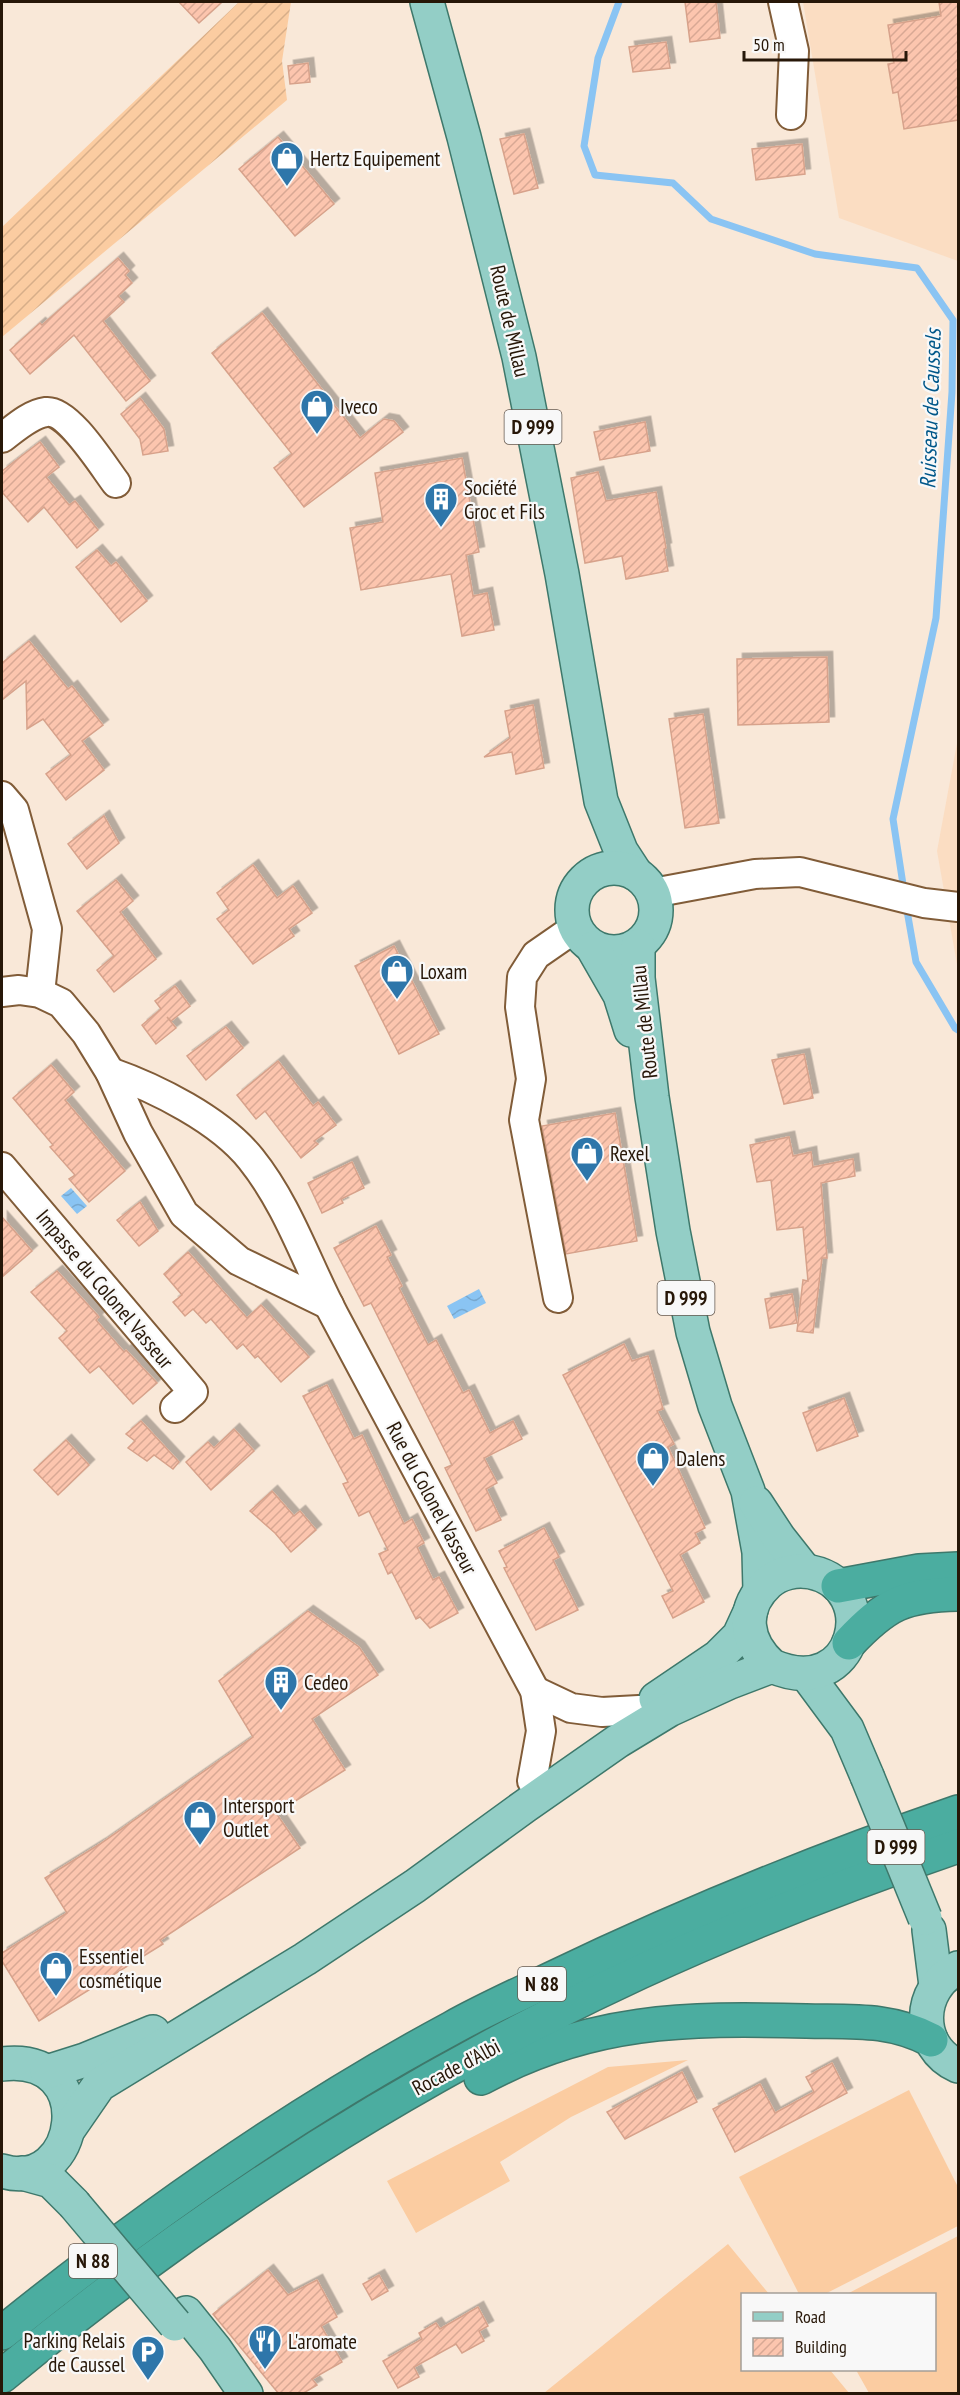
<svg xmlns="http://www.w3.org/2000/svg" width="960" height="2395" viewBox="0 0 960 2395" font-family="'PT Sans Narrow',sans-serif">
  <defs>
    <pattern id="garden-furrows" width="10" height="10" patternUnits="userSpaceOnUse" patternTransform="scale(1.5)"><rect width="10" height="10" fill="#fbcca1"/><path d="M-1 1l2-2M0 10L10 0M9 11l2-2" fill="none" stroke="#d7ae89"/></pattern>
    <pattern id="water-waves" width="16" height="10" patternUnits="userSpaceOnUse" patternTransform="scale(1.5)"><rect width="16" height="10" fill="#8ac4f3"/><path d="M0 5q4-4 8 0t8 0" fill="none" stroke="#77a8cf"/></pattern>
    <pattern id="building-hatch" width="6" height="6" patternUnits="userSpaceOnUse" patternTransform="scale(1.5)"><rect width="6" height="6" fill="#fcc5ae"/><path d="M-1 1l2-2M0 6l6-6M5 7l2-2" fill="none" stroke="#d8a894"/></pattern>
    <filter id="shadow"><feDropShadow dx="5.5" dy="-5.5" stdDeviation="0" flood-color="#0004"/></filter>
  </defs>
  <rect width="100%" height="100%" fill="#f9e8d8"/>
  <!-- built -->
  <g fill="#fbddc2">
    <path d="M803,2H958V261L839,218Z"/>
    <path d="M958,738V970L937,851Z"/>
  </g>
  <!-- garden -->
  <path fill="url(#garden-furrows)" d="M239,2H291L282,61L287,100L2,337V227Z"/>
  <!-- pitch -->
  <g fill="#fbcca1">
    <path d="M688,2060L571,2117L500,2162L510,2181L416,2233L387,2181L608,2067Z"/>
    <path d="M909,2090L958,2187V2226L825,2294H799L739,2177Z"/>
    <path d="M958,2236V2393H869L856,2370H934V2294H847Z"/>
    <path d="M728,2244L769,2294H742V2370H830L849,2393H544Z"/>
  </g>
  <!-- water -->
  <g fill="url(#water-waves)">
    <path d="M71,1188L87,1206L77,1214L61,1196Z"/>
    <path d="M479,1289L486,1303L454,1319L447,1306Z"/>
  </g>
  <g fill="none" stroke-linecap="round" stroke-linejoin="round">
    <!-- stream -->
    <g stroke="#8ac4f3" stroke-width="7">
      <path d="M619,2L598,58L584,146L595,175L673,183L711,219L815,254L917,268L953,320L952,392L936,618L893,819L904,891"/>
      <path d="M906,905L916,962L955,1028L958,1030"/>
    </g>
  </g>
  <!-- building -->
  <g fill="url(#building-hatch)" stroke="#d7a28b" stroke-width="1.5" filter="url(#shadow)">
    <path d="M179,2H222L199,23Z"/>
    <path d="M685,2H716L720,38L690,42Z"/>
    <path d="M939,2H958V120L904,129L898,92L893,93L888,64L894,63L888,25L941,16Z"/>
    <path d="M666,42L670,68L633,72L629,47Z"/>
    <path d="M308,63L310,82L290,84L288,66Z"/>
    <path d="M524,134L538,188L514,194L500,139Z"/>
    <path d="M278,137L334,204L295,236L239,169Z"/>
    <path d="M802,144L805,174L756,180L752,149Z"/>
    <path d="M118,258L129,271L125,275L132,283L118,296L124,302L103,321L150,381L126,401L74,335L30,374L10,350L40,323L42,325Z"/>
    <path d="M262,313L360,438L384,419L394,421L403,432L304,507L274,468L292,454L212,353Z"/>
    <path d="M140,398L164,429L168,451L143,455L140,439L121,414Z"/>
    <path d="M645,422L650,451L600,460L594,432Z"/>
    <path d="M40,442L59,467L46,477L69,505L75,501L98,530L77,548L44,507L28,522L2,492V471Z"/>
    <path d="M462,458L479,552L466,555L473,596L487,593L494,630L462,636L451,574L361,590L350,528L383,522L375,473Z"/>
    <path d="M598,472L606,501L656,492L666,548L664,549L668,571L626,579L622,556L585,563L571,478Z"/>
    <path d="M97,550L111,566L116,562L147,601L121,622L76,567Z"/>
    <path d="M29,641L68,689L72,686L103,725L82,741L104,770L66,800L46,774L71,755L43,719L27,729L26,681L2,700V663Z"/>
    <path d="M827,657L829,722L738,725L737,659Z"/>
    <path d="M533,705L544,768L516,774L512,752L484,757L510,738L505,711Z"/>
    <path d="M703,714L719,823L685,828L669,719Z"/>
    <path d="M104,816L119,843L87,869L68,844Z"/>
    <path d="M253,865L277,898L293,886L312,913L289,929L294,936L253,964L217,919L229,910L217,893Z"/>
    <path d="M116,880L133,901L120,912L156,959L114,992L97,970L114,956L77,911Z"/>
    <path d="M394,946L439,1034L399,1054L355,966Z"/>
    <path d="M175,986L190,1006L171,1021L167,1017L176,1028L156,1044L142,1025L161,1009L155,1001Z"/>
    <path d="M226,1027L243,1048L206,1080L187,1056Z"/>
    <path d="M804,1054L813,1098L784,1104L772,1060Z"/>
    <path d="M278,1061L313,1106L318,1102L336,1125L314,1141L318,1144L301,1158L265,1111L256,1119L237,1095Z"/>
    <path d="M51,1065L74,1092L65,1100L125,1171L89,1202L69,1179L75,1175L50,1147L53,1145L13,1098Z"/>
    <path d="M615,1113L637,1241L566,1254L542,1126Z"/>
    <path d="M789,1137L793,1156L811,1152L813,1167L853,1159L855,1176L821,1183L827,1258H822L813,1333L797,1331L803,1280L808,1281L803,1227L777,1230L771,1180L757,1182L750,1145Z"/>
    <path d="M352,1162L364,1188L341,1199L343,1203L322,1213L308,1183Z"/>
    <path d="M140,1202L158,1231L139,1246L117,1220Z"/>
    <path d="M2,1217L32,1251L2,1277Z"/>
    <path d="M376,1226L391,1255L387,1257L402,1286L399,1288L428,1345L436,1340L463,1393L469,1390L490,1433L513,1421L522,1439L484,1458L497,1483L486,1489L501,1520L476,1531L445,1468L452,1465L371,1303L364,1306L334,1248Z"/>
    <path d="M188,1252L247,1318L261,1305L309,1357L281,1382L258,1356L255,1358L243,1344L237,1349L211,1319L206,1323L193,1309L185,1316L173,1302L182,1295L164,1274Z"/>
    <path d="M57,1271L99,1317L96,1320L124,1352L126,1350L157,1383L133,1404L99,1366L90,1373L59,1338L67,1331L31,1292Z"/>
    <path d="M792,1294L797,1323L770,1328L765,1299Z"/>
    <path d="M624,1344L632,1361L648,1356L663,1409L657,1411L674,1444L668,1447L705,1528L695,1533L700,1543L680,1555L704,1602L673,1618L662,1596L673,1591L563,1375Z"/>
    <path d="M327,1385L354,1439L362,1435L404,1524L412,1519L424,1543L417,1547L433,1580L439,1577L458,1613L430,1628L420,1617L416,1619L392,1572L388,1574L379,1554L388,1550L369,1511L359,1516L343,1484L348,1482L303,1396Z"/>
    <path d="M844,1398L858,1436L817,1451L803,1413Z"/>
    <path d="M141,1421L179,1462L173,1469L154,1455L147,1461L128,1448L135,1441L126,1434Z"/>
    <path d="M234,1429L254,1451L211,1490L186,1462L208,1442L214,1448Z"/>
    <path d="M66,1440L89,1465L58,1495L34,1470Z"/>
    <path d="M272,1491L294,1516L300,1511L316,1530L291,1552L275,1533L250,1511Z"/>
    <path d="M544,1528L559,1557L553,1560L578,1610L536,1630L504,1568L507,1567L499,1551Z"/>
    <path d="M308,1611L359,1647L378,1675L312,1719L345,1770L276,1813L300,1848L160,1940L163,1944L39,2021L2,1961V1953L67,1913L45,1878L100,1844L253,1737L219,1681Z"/>
    <path d="M832,2063L847,2093L735,2152L713,2109L760,2084L775,2113L814,2092L806,2077Z"/>
    <path d="M682,2072L697,2102L625,2139L607,2112Z"/>
    <path d="M268,2270L288,2295L317,2280L337,2317L321,2326L342,2362L312,2379L317,2385L302,2394H279L213,2314Z"/>
    <path d="M379,2275L388,2291L372,2300L363,2284Z"/>
    <path d="M478,2307L488,2326L479,2331L484,2341L462,2353L456,2344L414,2367L419,2377L398,2388L383,2361L422,2339L419,2333L436,2323L440,2329Z"/>
  </g>
  <g fill="none" stroke-linecap="round" stroke-linejoin="round">
    <defs>
      <g id="minor">
        <path d="M783,2L794,51L791,115"/>
        <path d="M2,438C14,429 30,414 46,412C68,409 103,466 116,483"/>
        <path d="M2,796L14,810L47,929L40,993"/>
        <path d="M653,893L755,874L800,872L924,903L958,907"/>
        <path d="M2,992L19,990L40,993L61,1003L86,1033L110,1072L138,1133L184,1214L239,1261L329,1305"/>
        <path d="M110,1072C156,1088 220,1120 251,1159C288,1205 307,1264 334,1315C401,1440 468,1566 535,1691L541,1731L532,1781"/>
        <path d="M2,1167L193,1392L175,1408"/>
        <path d="M558,1298L524,1120L531,1079L520,1007L522,977L536,955L575,928"/>
        <path d="M535,1691L571,1708L602,1712L639,1710"/>
      </g>
      <g id="major">
        <path d="M427,2L464,137L519,357L562,574L601,801L621,851L636,874"/>
        <circle cx="614" cy="910" r="42"/>
        <path d="M638,946V978L652,1097L673,1231L693,1332L715,1406L748,1491L759,1552L760,1591"/>
        <path d="M593,948L620,995L631,1030"/>
        <path d="M756,1503L779,1538L805,1571"/>
        <path d="M807,1675L847,1729L867,1776"/>
        <path d="M656,1699L718,1657L739,1636L751,1610"/>
        <path d="M929,1930L936,1986"/>
        <path d="M958,1968C917,1988 915,2047 958,2066"/>
        <path d="M2,2064C102,2052 80,2195 2,2171"/>
        <path d="M47,2072L85,2060L153,2032"/>
        <path d="M70,2127L99,2085L305,1959L415,1886L525,1806L618,1741L669,1710L730,1682L772,1666C857,1703 883,1587 811,1572C796,1569 779,1573 768,1583C740,1609 745,1642 772,1666"/>
        <path d="M22,2173L51,2181L74,2204"/>
        <path d="M186,2313L215,2349L246,2394"/>
      </g>
      <g id="highway">
        <path d="M838,1586L919,1571L958,1569"/>
        <path d="M849,1643C886,1604 904,1595 958,1594"/>
        <path d="M481,2078C590,2019 685,2018 806,2021C850,2022 890,2018 931,2040"/>
        <path d="M2,2333C143,2219 292,2114 452,2028C484,2010 518,1995 551,1979C684,1915 819,1860 958,1812"/>
        <path d="M2,2376C196,2215 411,2078 640,1972C744,1924 850,1883 958,1846"/>
      </g>
    </defs>
    <!-- minor casing -->
    <use href="#minor" stroke="#815c38" stroke-width="32"/>
    <!-- major casing -->
    <use href="#major" stroke="#3e786b" stroke-width="36"/>
    <!-- highway casing -->
    <use href="#highway" stroke="#3e786b" stroke-width="36"/>
    <!-- minor -->
    <use href="#minor" stroke="#fff" stroke-width="28"/>
    <!-- major -->
    <use href="#major" stroke="#93cec6" stroke-width="33"/>
    <!-- highway -->
    <use href="#highway" stroke="#4bada0" stroke-width="33"/>
    <defs>
      <g id="major-bridge">
        <path d="M867,1776L925,1918"/>
        <path d="M74,2204L175,2324"/>
      </g>
    </defs>
    <!-- major-bridge casing -->
    <use href="#major-bridge" stroke="#3e786b" stroke-width="36" stroke-linecap="butt"/>
    <!-- major-bridge -->
    <use href="#major-bridge" stroke="#93cec6" stroke-width="33"/>
  </g>
  <!-- icons -->
  <defs>
    <symbol id="shop-pin" viewBox="-11 -11 22 30"><path d="M0 17L-7.5 6A9.5 9.5 0 1 1 7.5 6Z" fill="#2e76aa" stroke="#f8f8f8"/><path d="M-5-2.5h2.3a2.7 3.5 0 0 1 5.4 0H5L5.5 6h-11ZM-1.5-2.5h3a1.5 2.3 0 0 0-3 0Z" fill="#fff"/></symbol>
    <symbol id="building-pin" viewBox="-11 -11 22 30"><path d="M0 17L-7.5 6A9.5 9.5 0 1 1 7.5 6Z" fill="#2e76aa" stroke="#f8f8f8"/><path d="M-4-6H4V6H1V3H-1V6H-4ZM-2.5-4.3h1.7v1.8h-1.7ZM.8-4.3h1.7v1.8H.8ZM-2.5-1h1.7V.8h-1.7ZM.8-1h1.7V.8H.8Z" fill="#fff"/></symbol>
    <symbol id="restaurant-pin" viewBox="-11 -11 22 30"><path d="M0 17L-7.5 6A9.5 9.5 0 1 1 7.5 6Z" fill="#2e76aa" stroke="#f8f8f8"/><path d="M-5-6h1v4h1v-4h1v4h1v-4h1v5L-1.5 .5V6h-2V.5L-5-1ZM5-6V6H3V1.5H1.5Q1.5-4 5-6Z" fill="#fff"/></symbol>
    <symbol id="parking-pin" viewBox="-11 -11 22 30"><path d="M0 17L-7.5 6A9.5 9.5 0 1 1 7.5 6Z" fill="#2e76aa" stroke="#f8f8f8"/><path d="M-3.5-5.5H1a3.5 3.5 0 0 1 0 7H-1V5.5H-3.5ZM-1-3.4V-.6H.8a1.4 1.4 0 0 0 0-2.8Z" fill="#fff"/></symbol>
  </defs>
  <g fill-rule="evenodd">
    <use href="#shop-pin" x="268" y="139" width="38" height="52"/>
    <use href="#shop-pin" x="298" y="387" width="38" height="52"/>
    <use href="#building-pin" x="422" y="480" width="38" height="52"/>
    <use href="#shop-pin" x="378" y="952" width="38" height="52"/>
    <use href="#shop-pin" x="568" y="1134" width="38" height="52"/>
    <use href="#shop-pin" x="634" y="1439" width="38" height="52"/>
    <use href="#building-pin" x="262" y="1663" width="38" height="52"/>
    <use href="#shop-pin" x="181" y="1798" width="38" height="52"/>
    <use href="#shop-pin" x="37" y="1949" width="38" height="52"/>
    <use href="#restaurant-pin" x="246" y="2322" width="38" height="52"/>
    <use href="#parking-pin" x="129" y="2333" width="38" height="52"/>
  </g>
  <g text-anchor="middle" dominant-baseline="central" stroke-width="4.5" stroke-linejoin="round" paint-order="stroke">
    <!-- shield labels -->
    <g fill="#f8f8f8" stroke="#665a50" stroke-width="1.5">
      <rect x="504.5" y="410" width="57" height="34" rx="4.5"/>
      <rect x="657.5" y="1281" width="57" height="34" rx="4.5"/>
      <rect x="867.5" y="1830" width="57" height="34" rx="4.5"/>
      <rect x="518" y="1967" width="48" height="34" rx="4.5"/>
      <rect x="69" y="2244" width="48" height="34" rx="4.5"/>
    </g>
    <g font-size="20" font-weight="bold" fill="#271708">
      <text x="533" y="427">D 999</text>
      <text x="686" y="1298">D 999</text>
      <text x="896" y="1847">D 999</text>
      <text x="542" y="1984">N 88</text>
      <text x="93" y="2261">N 88</text>
    </g>
    <!-- poi labels -->
    <g font-size="21" fill="#271708" stroke="#f8f8f8" text-anchor="start">
      <text x="310" y="158">Hertz Equipement</text>
      <text x="340" y="406">Iveco</text>
      <text x="464" y="487">Société<tspan x="464" dy="24">Groc et Fils</tspan></text>
      <text x="420" y="971">Loxam</text>
      <text x="610" y="1153">Rexel</text>
      <text x="676" y="1458">Dalens</text>
      <text x="304" y="1682">Cedeo</text>
      <text x="223" y="1805">Intersport<tspan x="223" dy="24">Outlet</tspan></text>
      <text x="79" y="1956">Essentiel<tspan x="79" dy="24">cosmétique</tspan></text>
      <text x="125" y="2340" text-anchor="end">Parking Relais<tspan x="125" dy="24">de Caussel</tspan></text>
      <text x="288" y="2341">L'aromate</text>
    </g>
    <!-- street labels -->
    <g font-size="21" fill="#271708" stroke="#f8f8f8">
      <text transform="translate(510 321) rotate(77)">Route de Millau</text>
      <text transform="translate(644 1022) rotate(-96)">Route de Millau</text>
      <text transform="translate(105 1289) rotate(50)">Impasse du Colonel Vasseur</text>
      <text transform="translate(432 1498) rotate(62)">Rue du Colonel Vasseur</text>
      <text transform="translate(456 2067) rotate(-28)">Rocade d'Albi</text>
    </g>
    <!-- water labels -->
    <g font-size="22" font-style="italic" fill="#005789" stroke="#f8f8f8">
      <text transform="translate(930 409) rotate(-88)">Ruisseau de Caussels</text>
    </g>
  </g>
  <!-- border -->
  <rect width="960" height="2395" fill="none" stroke="#271708" stroke-width="6"/>
  <!-- legend -->
  <rect x="741" y="2293" width="195" height="78" fill="#f8f8f8" stroke="#a49e98" stroke-width="1.5"/>
  <rect x="753" y="2312" width="30" height="9" fill="#93cec6" stroke="#a49e98" stroke-width="1.5"/>
  <text x="795" y="2323" font-size="18" fill="#271708">Road</text>
  <rect x="753" y="2338" width="30" height="18" fill="url(#building-hatch)" stroke="#a49e98" stroke-width="1.5"/>
  <text x="795" y="2353" font-size="18" fill="#271708">Building</text>
  <!-- scale -->
  <path d="M744 51v9h162v-9" fill="none" stroke="#271708" stroke-width="3"/>
  <text x="753" y="51" font-size="18" fill="#271708" stroke="#f8f8f8" stroke-width="4.5" paint-order="stroke">50 m</text>
</svg>
